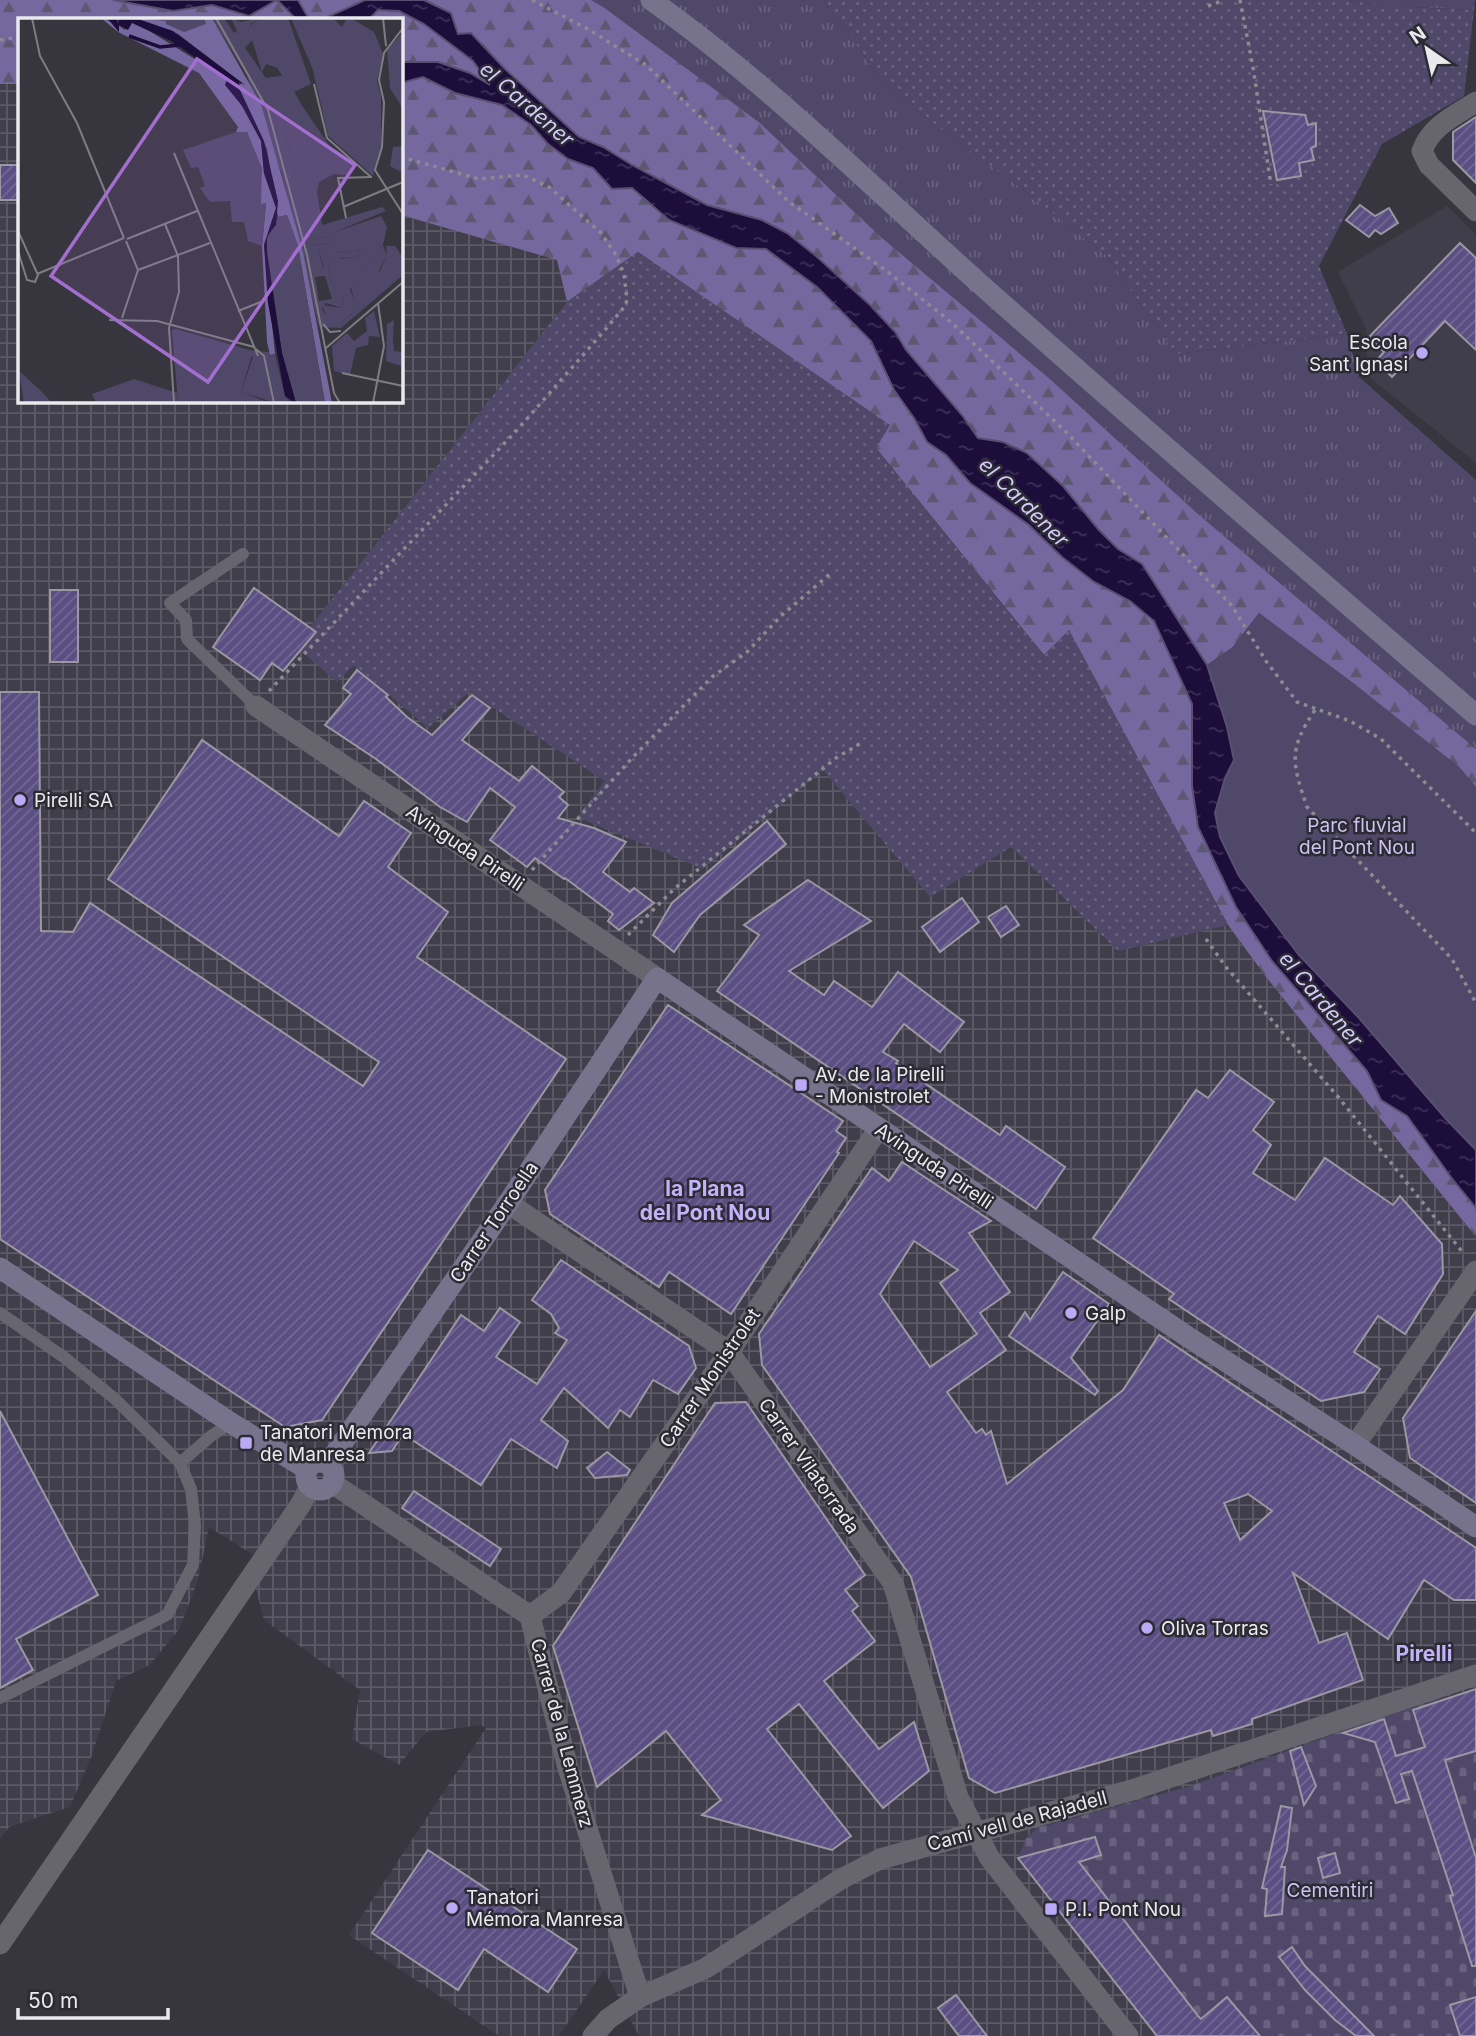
<svg xmlns="http://www.w3.org/2000/svg" width="1476" height="2036" viewBox="0 0 1476 2036" font-family="Inter,sans-serif">
  <defs>
    <pattern id="industrial-grid" width="8" height="8" patternUnits="userSpaceOnUse" patternTransform="scale(1.75)"><rect width="8" height="8" fill="#413e4c"/><path d="M0 4h8M4 0v8" fill="none" stroke="#5c5a66"/></pattern>
    <pattern id="grass-tufts" width="24" height="20" patternUnits="userSpaceOnUse" patternTransform="scale(1.75)"><rect width="24" height="20" fill="#4f4868"/><path d="M3 7l-1-3M5 7V3M7 7l1-3M15 17l-1-3M17 17v-4M19 17l1-3" fill="none" stroke="#68627e"/></pattern>
    <pattern id="forest-firs" width="22" height="20" patternUnits="userSpaceOnUse" patternTransform="scale(1.75)"><rect width="22" height="20" fill="#74689e"/><path d="M5 1l3.5 6h-7zM16 11l3.5 6h-7z" fill="#5d5772"/></pattern>
    <pattern id="cemetery-stones" width="16" height="16" patternUnits="userSpaceOnUse" patternTransform="scale(1.75)"><rect width="16" height="16" fill="#4f4868"/><path d="M2 7V4a2 2 0 0 1 4 0v3zM10 15v-3a2 2 0 0 1 4 0v3z" fill="#68627e"/></pattern>
    <pattern id="garden-dots" width="8" height="8" patternUnits="userSpaceOnUse" patternTransform="scale(1.75)"><rect width="8" height="8" fill="#4f4868"/><path d="M2 2h.1M6 6h.1" fill="none" stroke="#68627e" stroke-width="1.8" stroke-linecap="round"/></pattern>
    <pattern id="water-ripples" width="26" height="14" patternUnits="userSpaceOnUse" patternTransform="scale(1.75)"><rect width="26" height="14" fill="#1d0d3b"/><path d="M2 4q2-2 4 0t4 0M15 11q2-2 4 0t4 0" fill="none" stroke="#3e3058"/></pattern>
    <pattern id="building-hatch" width="6" height="6" patternUnits="userSpaceOnUse" patternTransform="scale(1.75)"><rect width="6" height="6" fill="#5a4e82"/><path d="M-1 1l2-2M0 6l6-6M5 7l2-2" fill="none" stroke="#726894"/></pattern>
  </defs>
  <rect width="100%" height="100%" fill="#37353d"/>
  <!-- built -->
  <path fill="#413e4c" d="M1447,206L1476,235V463L1368,376L1366,329L1338,272Z"/>
  <!-- industrial -->
  <path fill="url(#industrial-grid)" d="M0,84H19V401H401V215L558,260L567,302L310,627L316,632L337,681L354,665L428,728L469,692L605,781L577,817L823,770L930,896L1011,847L1118,951L1228,925L1266,977L1476,1237V1688L1372,1720L1194,1785L1037,1828L1026,1838L1157,2036H639L604,1970L559,2036H499L349,1935L486,1728L481,1725L426,1732L399,1765L352,1739L360,1690L264,1620L253,1578L258,1558L209,1527L198,1580L180,1628L150,1665L116,1681L92,1755L70,1807L9,1827L0,1839Z"/>
  <!-- grass -->
  <g fill="url(#grass-tufts)">
    <path d="M591,0H823L890,91L1026,192L1106,255L1176,354L1347,334L1359,377L1476,480V749L1198,514L1050,379L881,237L760,123Z"/>
    <path d="M1348,0H1475L1474,10L1386,6Z"/>
  </g>
  <!-- forest -->
  <g fill="url(#forest-firs)">
    <path d="M0,0H113L173,11L212,5L249,16L277,0L296,19H19V84H0Z"/>
    <path d="M298,0H365L366,1L323,19H309Z"/>
    <path d="M424,0H591L606,9L760,123L881,237L1050,379L1198,514L1476,749V787L1459,767L1259,613L1233,647L1207,665L1142,564L1118,549L1003,442L978,438L962,415L906,350L895,333L870,305L816,256L787,233L762,220L707,205L632,165L603,147L579,137L505,69L483,44L458,34Z"/>
    <path d="M377,10L399,11L424,24L473,61L492,86C456,64 442,62 401,62V19H369Z"/>
    <path d="M423,77L455,93L502,105L531,125L548,144L568,159L593,168L612,189L632,188L669,220L736,248L766,249L817,287L871,341L894,390L914,418L927,442L946,455L970,483L1029,525L1062,557L1094,582L1130,601L1154,621L1192,704L1198,827L1236,907L1272,961L1367,1071L1381,1100L1407,1116L1453,1180L1476,1208V1237L1266,977L1228,925L1069,631L1044,655L876,448L889,425L638,252L567,302L557,260L401,215V83Z"/>
  </g>
  <!-- cemetery -->
  <path fill="url(#cemetery-stones)" d="M1476,1688V2036H1157L1018,1858L1026,1838L1037,1828L1194,1785L1372,1720Z"/>
  <!-- park -->
  <path fill="#4f4868" d="M1259,613L1352,682L1459,767L1476,787V1150L1446,1119L1359,1018L1299,955L1239,876L1220,837L1215,813L1225,778L1234,759L1227,727L1207,665L1233,647Z"/>
  <!-- garden -->
  <g fill="url(#garden-dots)">
    <path d="M823,0H1348L1386,6L1474,10L1464,96L1382,144L1319,266L1347,334L1176,354L1106,255L1026,192L890,91Z"/>
    <path d="M638,252L890,425L876,448L1044,655L1069,630L1228,925L1118,951L1011,847L930,897L823,770L703,869L577,817L605,781L469,692L428,728L354,665L337,682L300,650L315,632L310,627L567,302Z"/>
  </g>
  <!-- water -->
  <g fill="url(#water-ripples)" stroke="#5a4f71" stroke-width="2">
    <path d="M113,0H298L309,19H296L277,0L249,16L212,5L173,11Z"/>
    <path d="M365,0H424L451,13L458,34L471,33L505,69L579,137L603,147L632,165L707,205L762,220L787,233L816,256L870,305L896,333L906,350L962,415L978,438L1003,442L1027,453L1063,486L1098,529L1118,549L1142,564L1207,665L1227,727L1234,760L1225,778L1215,813L1220,837L1239,876L1299,955L1359,1018L1446,1119L1476,1150V1208L1453,1180L1407,1116L1381,1100L1367,1071L1272,961L1236,907L1198,827L1192,786V704L1154,621L1130,601L1094,582L1062,557L1029,525L970,483L946,455L927,442L914,418L894,390L871,341L817,287L766,249L736,248L669,220L632,188L612,189L593,168L568,159L548,144L531,125L502,105L455,93L423,77L401,83V62H438L470,73L490,85L473,61L424,24L399,11L378,10L369,19H323Z"/>
  </g>
  <!-- building -->
  <g fill="url(#building-hatch)" stroke="#9a98a2" stroke-width="2" fill-rule="evenodd">
    <path d="M1263,111L1305,115L1308,125L1316,123V146L1311,148L1314,160L1299,163L1301,176L1277,180Z"/>
    <path d="M1476,117V183L1453,160V132Z"/>
    <rect x="0" y="165" width="19" height="35"/>
    <path d="M1360,205L1375,216L1389,208L1398,223L1381,234L1375,230L1369,237L1346,220Z"/>
    <path d="M1460,243L1476,258V350L1445,321L1392,377L1376,361L1384,352L1369,337Z"/>
    <path d="M254,588L316,632L283,671L272,663L260,680L213,647Z"/>
    <rect x="50" y="590" width="28" height="72"/>
    <path d="M357,670L388,695L386,697L407,717L432,735L472,695L490,708L462,740L519,781L532,766L564,792L559,797L568,805L558,818L594,828L626,842L603,872L630,892L634,888L654,903L619,930L608,921L613,914L565,878L564,879L535,858L527,867L490,840L515,807L490,788L467,822L440,807L376,759L325,725L351,694L343,688Z"/>
    <path d="M0,692H39L41,931L73,932L90,903L363,1086L379,1062L108,879L202,740L339,836L364,801L411,833L388,867L448,912L417,957L566,1059L322,1420L285,1427L0,1239Z"/>
    <path d="M767,821L786,844L700,915L674,952L653,935L672,903Z"/>
    <path d="M808,880L871,921L789,971L824,995L834,981L872,1007L898,972L964,1022L940,1052L904,1024L883,1052L898,1061L896,1063L1000,1135L1006,1126L1065,1167L1036,1209L717,991L759,935L744,925Z"/>
    <path d="M962,898L979,922L940,952L922,927Z"/>
    <path d="M1006,906L1019,925L1001,937L988,917Z"/>
    <path d="M668,1005L843,1121L836,1131L846,1138L837,1152L839,1153L731,1314L669,1272L659,1287L550,1214L545,1190Z"/>
    <path d="M1230,1070L1274,1102L1253,1130L1271,1145L1253,1173L1295,1200L1325,1158L1393,1205L1400,1196L1442,1244L1443,1274L1405,1334L1378,1316L1354,1352L1380,1369L1364,1392L1321,1401L1169,1299L1174,1294L1093,1238L1196,1090L1208,1098Z"/>
    <path d="M902,1162L991,1221L969,1233L1010,1292L980,1313L1006,1350L947,1392L976,1433L982,1429L986,1435L991,1431L1007,1484L1123,1390L1159,1335L1476,1548V1600H1454L1424,1580L1388,1639L1293,1573L1319,1643L1347,1633L1363,1680L1252,1719V1724L1213,1736L1211,1730L995,1793L969,1778L911,1577L762,1365L759,1334L872,1168L889,1181ZM914,1241L958,1270L940,1283L977,1334L930,1367L880,1294ZM1248,1494L1272,1511L1240,1540L1224,1503Z"/>
    <path d="M561,1260L689,1346L696,1368L678,1394L653,1380L630,1417L620,1410L608,1428L564,1388L541,1420L568,1441L557,1468L511,1439L481,1485L403,1434L392,1451L369,1453L461,1315L484,1331L500,1308L520,1322L496,1357L537,1384L567,1340L555,1333L559,1328L551,1314L532,1300Z"/>
    <path d="M1063,1272L1109,1304L1071,1358L1098,1391L1095,1395L1009,1336L1025,1312L1030,1320Z"/>
    <path d="M1476,1311V1503L1410,1458L1403,1418Z"/>
    <path d="M746,1402L865,1575L845,1590L858,1606L852,1611L875,1641L824,1681L879,1749L914,1722L929,1771L883,1808L799,1704L767,1729L851,1836L832,1850L702,1815L721,1800L666,1731L597,1787L553,1646L715,1403Z"/>
    <path d="M0,1411L98,1595L16,1639L33,1670L0,1688Z"/>
    <path d="M607,1452L630,1470L627,1475L595,1478L587,1468Z"/>
    <path d="M414,1491L501,1549L490,1566L402,1508Z"/>
    <path d="M1476,1689V1751L1445,1760L1476,1858V1966H1472L1450,1896L1453,1895L1412,1771L1401,1774L1409,1799L1396,1803L1375,1742L1343,1733L1384,1719L1396,1756L1425,1747L1413,1710Z"/>
    <path d="M1301,1747L1316,1786L1304,1805L1290,1751Z"/>
    <path d="M1281,1806L1292,1808L1287,1850L1281,1867H1285L1282,1914L1265,1916L1267,1889L1262,1888Z"/>
    <path d="M1095,1837L1101,1855L1079,1862L1199,2017L1201,2019L1227,1997L1260,2036H1157L1018,1858Z"/>
    <path d="M428,1850L577,1949L548,1992L484,1949L458,1990L372,1933Z"/>
    <path d="M1335,1853L1340,1873L1323,1878L1318,1858Z"/>
    <path d="M1292,1947L1305,1966L1374,2036H1356L1335,2020L1305,1990L1279,1957Z"/>
    <path d="M956,1995L987,2036H959L938,2008Z"/>
    <path d="M1476,1997V2036H1460L1450,2005Z"/>
  </g>
  <g fill="none" stroke-linecap="round" stroke-linejoin="round">
    <!-- path -->
    <g stroke="#8c8b91" stroke-width="3.5" stroke-dasharray="3.5 5" stroke-linecap="butt">
      <path d="M532,0L586,28L646,65L788,201L884,269L951,322L1065,431L1232,606L1266,661L1297,702L1350,721L1381,739L1476,833"/>
      <path d="M1240,0L1253,67L1271,185"/>
      <path d="M1208,6L1224,0"/>
      <path d="M0,40L19,37"/>
      <path d="M269,691L518,429L605,330L625,306L627,300L624,274L616,255L601,233L549,187L523,175L479,179L401,157"/>
      <path d="M1315,710C1288,750 1292,763 1307,807L1452,959L1476,1003"/>
      <path d="M532,870L633,757L712,677L747,652L781,616L831,573"/>
      <path d="M628,935L674,889L836,758L861,743"/>
      <path d="M1206,939L1226,967L1339,1098L1464,1254"/>
    </g>
    <!-- lane -->
    <g stroke="#67656e" stroke-width="12">
      <path d="M243,554L170,603L186,620L187,639L256,706"/>
      <path d="M0,1313L65,1358L115,1399L180,1463L191,1489L195,1525L193,1565L167,1615L0,1698"/>
      <path d="M180,1463L211,1436L231,1423"/>
    </g>
    <!-- street -->
    <g stroke="#67656e" stroke-width="21">
      <path d="M1476,102C1454,116 1431,126 1422,151L1429,165L1476,211"/>
      <path d="M256,706L657,978"/>
      <path d="M508,1203L729,1352L893,1583L958,1797L989,1857L1128,2036"/>
      <path d="M1355,1445L1476,1271"/>
      <path d="M332,1483L530,1616L568,1768L640,1997"/>
      <path d="M530,1616L561,1593L729,1352L879,1128"/>
      <path d="M0,1944L301,1504L310,1486"/>
      <path d="M593,2036L608,2019L640,1997L706,1968L841,1879L880,1859L1132,1790L1476,1675"/>
    </g>
    <!-- secondary -->
    <g stroke="#78738d" stroke-width="21">
      <path d="M651,0C769,84 872,187 979,283C1143,429 1310,572 1476,715"/>
      <path d="M0,1268L231,1423L307,1469"/>
      <circle cx="320" cy="1476" r="14"/>
      <path d="M328,1464L508,1203L657,978L1188,1337L1355,1445L1476,1527"/>
    </g>
  </g>
  <!-- markers -->
  <g fill="#baaaf6" stroke="#2c2b33" stroke-width="2.5">
    <circle cx="1422" cy="353" r="7"/>
    <circle cx="20" cy="800" r="7"/>
    <rect x="794" y="1078" width="14" height="14" rx="3.5"/>
    <circle cx="1071" cy="1313" r="7"/>
    <rect x="239" y="1436" width="14" height="14" rx="3.5"/>
    <circle cx="1147" cy="1628" r="7"/>
    <circle cx="452" cy="1908" r="7"/>
    <rect x="1044" y="1902" width="14" height="14" rx="3.5"/>
  </g>
  <g text-anchor="middle" dominant-baseline="central" stroke-width="5" stroke-linejoin="round" paint-order="stroke">
    <!-- poi labels -->
    <g font-size="19" fill="#e9e9ee" stroke="#2c2b33" text-anchor="start">
      <text x="1408" y="342" text-anchor="end">Escola<tspan x="1408" dy="22">Sant Ignasi</tspan></text>
      <text x="34" y="800">Pirelli SA</text>
      <text x="815" y="1074">Av. de la Pirelli<tspan x="815" dy="22">- Monistrolet</tspan></text>
      <text x="1085" y="1313">Galp</text>
      <text x="260" y="1432">Tanatori Memora<tspan x="260" dy="22">de Manresa</tspan></text>
      <text x="1161" y="1628">Oliva Torras</text>
      <text x="466" y="1897">Tanatori<tspan x="466" dy="22">Mémora Manresa</tspan></text>
      <text x="1065" y="1909">P.I. Pont Nou</text>
    </g>
    <!-- park labels -->
    <g font-size="19" fill="#cbc2f2" stroke="#2c2b33">
      <text x="1357" y="825">Parc fluvial<tspan x="1357" dy="22">del Pont Nou</tspan></text>
      <text x="1330" y="1890">Cementiri</text>
    </g>
    <!-- street labels -->
    <g font-size="19" fill="#e9e9ee" stroke="#2c2b33">
      <text transform="translate(465 848) rotate(34)">Avinguda Pirelli</text>
      <text transform="translate(934 1166) rotate(34)">Avinguda Pirelli</text>
      <text transform="translate(494 1222) rotate(-56)">Carrer Torroella</text>
      <text transform="translate(710 1378) rotate(-56)">Carrer Monistrolet</text>
      <text transform="translate(809 1466) rotate(55)">Carrer Vilatorrada</text>
      <text transform="translate(562 1733) rotate(75)">Carrer de la Lemmerz</text>
      <text transform="translate(1017 1821) rotate(-15)">Camí vell de Rajadell</text>
    </g>
    <!-- water labels -->
    <g font-size="21" font-style="italic" fill="#d3cafb" stroke="#2c2b33">
      <text transform="translate(527 104) rotate(41)">el Cardener</text>
      <text transform="translate(1024 502) rotate(45)">el Cardener</text>
      <text transform="translate(1321 999) rotate(50)">el Cardener</text>
    </g>
    <!-- neighbourhood labels -->
    <g font-size="21" font-weight="bold" fill="#c1b2f9" stroke="#2c2b33">
      <text x="705" y="1188">la Plana<tspan x="705" dy="24">del Pont Nou</tspan></text>
      <text x="1424" y="1653">Pirelli</text>
    </g>
  </g>
  <!-- overview -->
  <g transform="translate(18 18)">
    <rect width="385" height="385" fill="#37353d"/>
    <path d="M194,0H206L216,15L219,13L213,0L223,4L242,0L232,6L235,21L227,30L248,60L267,57L283,86L268,115L279,163L299,174L304,207L364,189L368,193L314,215L312,219L288,221L292,228L312,225L301,234L305,249L318,235L344,232L340,239L323,240L310,250L317,276L326,279L324,290L308,285L304,291L314,307L323,305L338,292L333,269L365,227L369,238L360,254L385,240V257L323,310L301,309L264,157L228,56ZM307,258L314,281L301,283L297,259ZM385,14V91L372,70L369,32ZM356,293L362,319L351,318L350,327L338,330L332,357L316,353L314,328L329,315L336,323L349,313L347,300ZM220,331L251,334L258,385L223,374L235,339ZM1,353L22,372L34,385H6ZM116,361L159,375L160,385H78L74,376Z" fill="#4f4868" fill-rule="evenodd"/>
    <path d="M83,0L94,4L101,14L100,7L107,12L111,5L107,0L112,1L209,61L243,123L246,155L258,190L246,227L257,336L252,337L249,324L244,228L248,186H243L240,152L229,114H218L220,109L181,55L100,14ZM117,0L187,6L186,0H194L243,86L285,234L314,385H307L280,228L269,197L260,199L249,131L220,68L224,65L160,16Z" fill="#74689e"/>
    <path d="M158,311L235,333L223,374L252,385H160L154,312Z" fill="#4f4868"/>
    <path d="M269,197L280,228L307,385H278L264,335L248,224L260,199ZM376,302L375,322L376,333L385,334L383,348L368,343L369,306ZM257,336L267,378L273,385H258L250,348L252,337Z" fill="#4f4868"/>
    <path d="M147,0H186L188,6L166,14L148,6ZM242,0H270L293,66L276,74L259,50L248,46L244,54L230,9ZM273,0H315L324,9L328,2H336L356,14L365,36L359,64L363,77V129L355,158L310,118L295,52ZM283,86L311,127L336,148L328,157L316,156L301,164L299,174L279,164L268,115L267,91ZM218,114H229L244,150L243,186L248,185L244,228L230,223L226,204H214L212,183L192,184L182,170L187,168L180,149L173,150L165,132ZM385,128V155L372,148L375,129ZM363,198L369,209L365,227L332,271L339,291L321,307H312L304,287L324,290L326,280L317,276L310,250L319,241L340,239L344,232L318,235L306,249L301,234L312,225L291,228L288,221L312,219L314,215ZM368,228H377L385,240L361,255L369,238Z" fill="#4f4868"/>
    <path d="M89,0H98L100,6L102,0H117L155,13L227,67L221,64L220,68L246,123L260,183L258,207L249,218V236L264,335L278,385L267,378L250,285L246,227L258,190L246,155L243,123L225,89L207,67L209,61L153,23L114,5L110,12L101,7V14Z" fill="#1d0d3b"/>
    <path fill="none" stroke="#1d0d3b" stroke-width="3.5" d="M111,18L142,29L162,27"/>
    <path fill="none" stroke="#7e7d84" stroke-width="2" d="M14,0L22,38L59,105L106,220M198,0L250,92L289,237L316,375L322,385M365,0L368,28M385,10L366,35L361,62L366,84L364,129L357,152L385,196M296,66L309,120L353,159M156,135L240,338M325,189L385,164M328,200L320,160L354,159M147,206L160,238L161,274L151,310L156,385M0,213L20,257L17,264L9,262L0,233M109,221L179,193M120,252L192,225M19,256L106,220M220,293L245,283M104,300L120,252L108,223M91,302L139,303L236,329M305,306L312,314L323,313M308,330L385,264M238,331L246,338L256,385M324,355L385,368M355,385L366,328L360,285"/>
    <path fill="#a26ecf" fill-opacity="0.15" stroke="#a26ecf" stroke-width="3.5" d="M179,41L337,147L190,364L33,258Z"/>
    <rect width="385" height="385" fill="none" stroke="#e9e9ee" stroke-width="3.5"/>
  </g>
  <!-- north arrow -->
  <g transform="translate(1427 49) rotate(326)" stroke="#2c2b33" stroke-width="5" paint-order="stroke">
  <path d="M0-5L12 26L0 18L-12 26Z" fill="#e9e9ee"/>
  <text y="-10" font-size="19" font-weight="bold" text-anchor="middle" fill="#e9e9ee">N</text>
  </g>
  <!-- scale -->
  <path d="M18 2008v10h150v-10" fill="none" stroke="#e9e9ee" stroke-width="3.5"/>
  <text x="28" y="2008" font-size="21" fill="#e9e9ee" stroke="#2c2b33" stroke-width="5" paint-order="stroke">50 m</text>
</svg>
